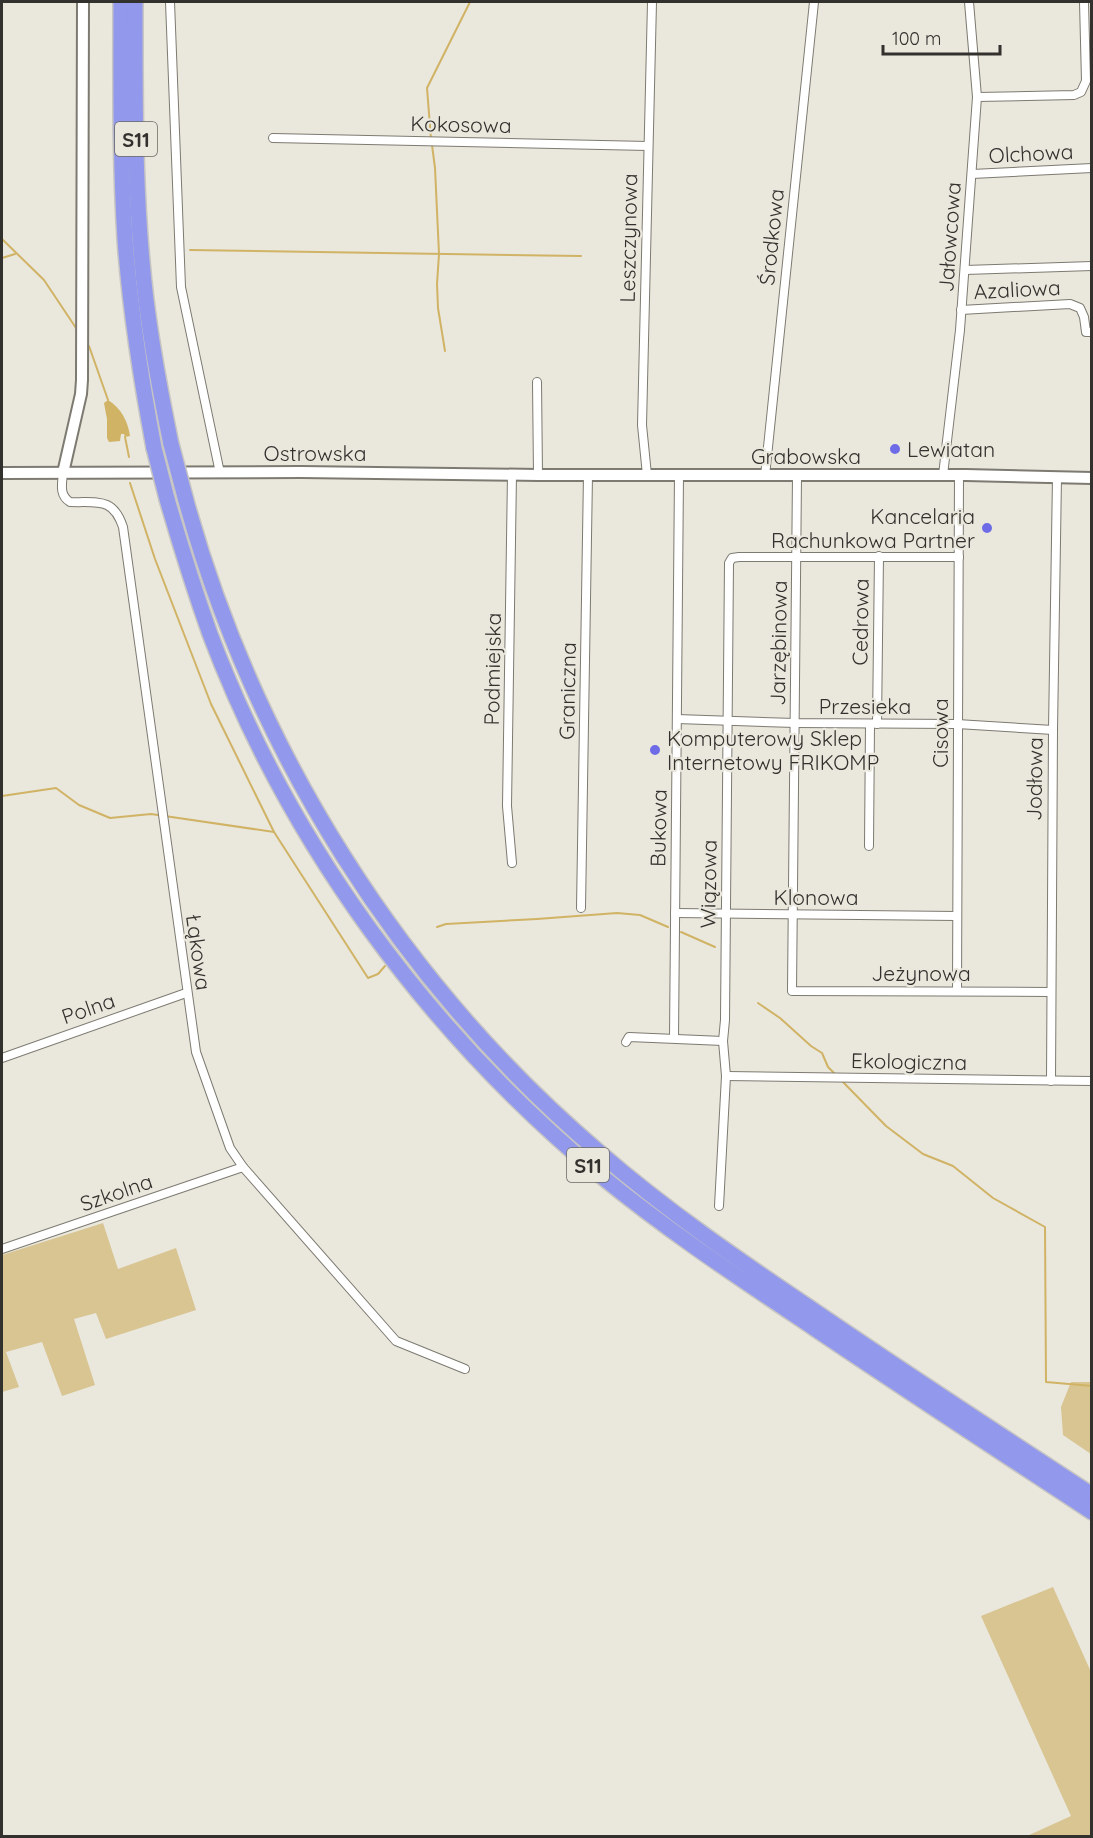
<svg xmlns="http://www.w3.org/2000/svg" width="1093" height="1838" viewBox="0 0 1093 1838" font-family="Quicksand,sans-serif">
  <rect width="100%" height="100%" fill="#eae7dd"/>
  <!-- green -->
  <g fill="#d8c592">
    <path d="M103,1223L118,1269L176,1248L196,1310L106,1339L96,1313L74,1319L95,1385L62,1396L42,1342L6,1352L19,1387L2,1392V1255Z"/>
    <path d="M1071,1382H1091V1454L1063,1435L1061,1407Z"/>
    <path d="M1053,1587L1091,1672V1836H1027L1071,1816L981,1616Z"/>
  </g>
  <!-- water -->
  <path fill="#d0b364" d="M108,400C121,408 128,421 130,436L125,437L124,434H121L120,441L109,442L107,438V419L104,403Z"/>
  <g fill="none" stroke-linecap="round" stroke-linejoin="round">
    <!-- stream -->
    <g stroke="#d0b364" stroke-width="2">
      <path d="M431,139L427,88L470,2"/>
      <path d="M432,145L435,168L439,254L437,284L438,308L445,351"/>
      <path d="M2,239L44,280L78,331"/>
      <path d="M190,250L581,256"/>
      <path d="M2,258L15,254"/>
      <path d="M89,346L108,400"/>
      <path d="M125,437L129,457"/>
      <path d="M130,483L155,559L211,704L274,832L368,978L378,974L385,966"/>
      <path d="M2,796L56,788L79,805L110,818L151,814L274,832"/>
      <path d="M437,927L446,924L537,919L617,913L640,915L668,927"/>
      <path d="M681,932L715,947"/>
      <path d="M758,1003L780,1018L811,1046L822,1053L828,1067L836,1075"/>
      <path d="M842,1081L886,1126L923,1154L953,1166L993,1198L1045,1227L1046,1382L1092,1386"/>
    </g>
    <defs>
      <g id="minor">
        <path d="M170,2L181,287L220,473"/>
        <path d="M977,97L1074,95L1081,92L1086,81L1084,2"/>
        <path d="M273,138L648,146"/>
        <path d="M972,174L1092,168"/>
        <path d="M965,270L1092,266"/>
        <path d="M961,310L1070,304L1080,308L1084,317L1086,332H1092"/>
        <path d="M537,382L538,475"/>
        <path d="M63,473C62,484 59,495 70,502C98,503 113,497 123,527L196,1052L230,1148L243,1167L396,1341L465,1369"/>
        <path d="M512,474L507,806L512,863"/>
        <path d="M647,475L642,425L652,2"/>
        <path d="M943,475L960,330L977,97L969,2"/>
        <path d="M765,476L814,2"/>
        <path d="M797,476L792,991L1051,992"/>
        <path d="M677,719L795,723L957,724L1053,730"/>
        <path d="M877,724L879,556"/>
        <path d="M869,846L870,724"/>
        <path d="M581,908L588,475"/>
        <path d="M675,913L957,916"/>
        <path d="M957,991L959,475"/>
        <path d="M674,1038L679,475"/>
        <path d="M626,1042L629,1037L723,1041"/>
        <path d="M2,1058L186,993"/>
        <path d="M726,1076L1092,1081"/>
        <path d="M1051,1081L1053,730L1057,477"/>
        <path d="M719,1206L726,1076L723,1041L725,1020L729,563L732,558L739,557H959"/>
        <path d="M2,1249L243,1167"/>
      </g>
      <g id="tertiary">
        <path d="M2,473L301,472L538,475H966L1092,478"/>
        <path d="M63,473L81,394L82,380L83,2"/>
      </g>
      <g id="motorway">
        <path d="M121,2C121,81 120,160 125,239C130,310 141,379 154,448"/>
        <path d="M135,2C135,101 134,201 146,300C152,348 161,396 171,444"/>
        <path d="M185,497C254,750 400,983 600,1153C667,1211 740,1261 813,1310C905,1373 999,1434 1092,1495"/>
        <path d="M167,499C180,544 194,589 210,634C289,844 428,1032 600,1175C668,1231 741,1279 814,1328C906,1390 999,1451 1092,1512"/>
      </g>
    </defs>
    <!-- minor casing -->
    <use href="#minor" stroke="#7d7a71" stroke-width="10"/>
    <!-- tertiary casing -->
    <use href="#tertiary" stroke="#7d7a71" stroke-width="14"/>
    <!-- motorway casing -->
    <use href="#motorway" stroke="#c6c5c4" stroke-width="18"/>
    <!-- minor -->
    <use href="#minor" stroke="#fff" stroke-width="8"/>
    <!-- tertiary -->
    <use href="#tertiary" stroke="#fff" stroke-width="10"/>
    <!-- motorway -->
    <use href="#motorway" stroke="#9298ec" stroke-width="15"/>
    <defs>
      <g id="motorway-bridge">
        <path d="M171,444L185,497"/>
        <path d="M154,448L167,499"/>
      </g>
    </defs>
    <!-- motorway-bridge casing -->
    <use href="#motorway-bridge" stroke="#c6c5c4" stroke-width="18" stroke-linecap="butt"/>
    <!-- motorway-bridge -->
    <use href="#motorway-bridge" stroke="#9298ec" stroke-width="15"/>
  </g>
  <!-- markers -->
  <g fill="#6d6ce6" stroke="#eae7dd" stroke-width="2">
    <circle cx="895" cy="449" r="6"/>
    <circle cx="987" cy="528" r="6"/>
    <circle cx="655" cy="750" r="6"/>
  </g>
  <g text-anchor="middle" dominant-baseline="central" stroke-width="4.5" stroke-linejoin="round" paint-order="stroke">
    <!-- shield labels -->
    <g fill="#eae7dd" stroke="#696862" stroke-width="1.5">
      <rect x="115" y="122" width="42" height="34" rx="4.5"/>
      <rect x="567" y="1148" width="42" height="34" rx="4.5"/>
    </g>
    <g font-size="20" font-weight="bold" fill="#32312d">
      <text x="136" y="139">S11</text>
      <text x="588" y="1165">S11</text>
    </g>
    <!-- street labels -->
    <g font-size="21" fill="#32312d" stroke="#eae7dd">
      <text transform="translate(461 124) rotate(1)">Kokosowa</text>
      <text transform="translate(1031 153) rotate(-3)">Olchowa</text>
      <text transform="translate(771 237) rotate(-84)">Środkowa</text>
      <text transform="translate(949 237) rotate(-86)">Jałowcowa</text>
      <text transform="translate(628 238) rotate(-89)">Leszczynowa</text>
      <text transform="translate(1017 289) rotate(-3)">Azaliowa</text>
      <text x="315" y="453">Ostrowska</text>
      <text x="806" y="456">Grabowska</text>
      <text transform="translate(860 622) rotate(-89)">Cedrowa</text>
      <text transform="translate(778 643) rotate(-89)">Jarzębinowa</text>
      <text transform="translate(492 669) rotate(-89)">Podmiejska</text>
      <text transform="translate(567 691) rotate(-89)">Graniczna</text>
      <text x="865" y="706">Przesieka</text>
      <text transform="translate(940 733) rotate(-90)">Cisowa</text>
      <text transform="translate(1034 779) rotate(-89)">Jodłowa</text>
      <text transform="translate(658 828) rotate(-89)">Bukowa</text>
      <text transform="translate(708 884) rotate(-89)">Wiązowa</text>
      <text x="816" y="897">Klonowa</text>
      <text transform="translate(199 952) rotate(82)">Łąkowa</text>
      <text x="921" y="973">Jeżynowa</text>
      <text transform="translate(88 1008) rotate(-19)">Polna</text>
      <text transform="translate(909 1061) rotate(1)">Ekologiczna</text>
      <text transform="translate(116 1192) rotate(-19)">Szkolna</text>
    </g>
    <!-- poi labels -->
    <g font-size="21" fill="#32312d" stroke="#eae7dd" text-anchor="start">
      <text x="907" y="449">Lewiatan</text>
      <text x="975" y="516" text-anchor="end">Kancelaria<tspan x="975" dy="24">Rachunkowa Partner</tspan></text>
      <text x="667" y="738">Komputerowy Sklep<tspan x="667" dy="24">Internetowy FRIKOMP</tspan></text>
    </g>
  </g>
  <!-- border -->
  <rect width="1093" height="1838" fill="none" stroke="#32312d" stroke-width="6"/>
  <!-- scale -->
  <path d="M883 45v9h117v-9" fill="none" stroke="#32312d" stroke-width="3"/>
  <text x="892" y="45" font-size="18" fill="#32312d" stroke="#eae7dd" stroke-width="4.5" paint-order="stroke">100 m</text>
</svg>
